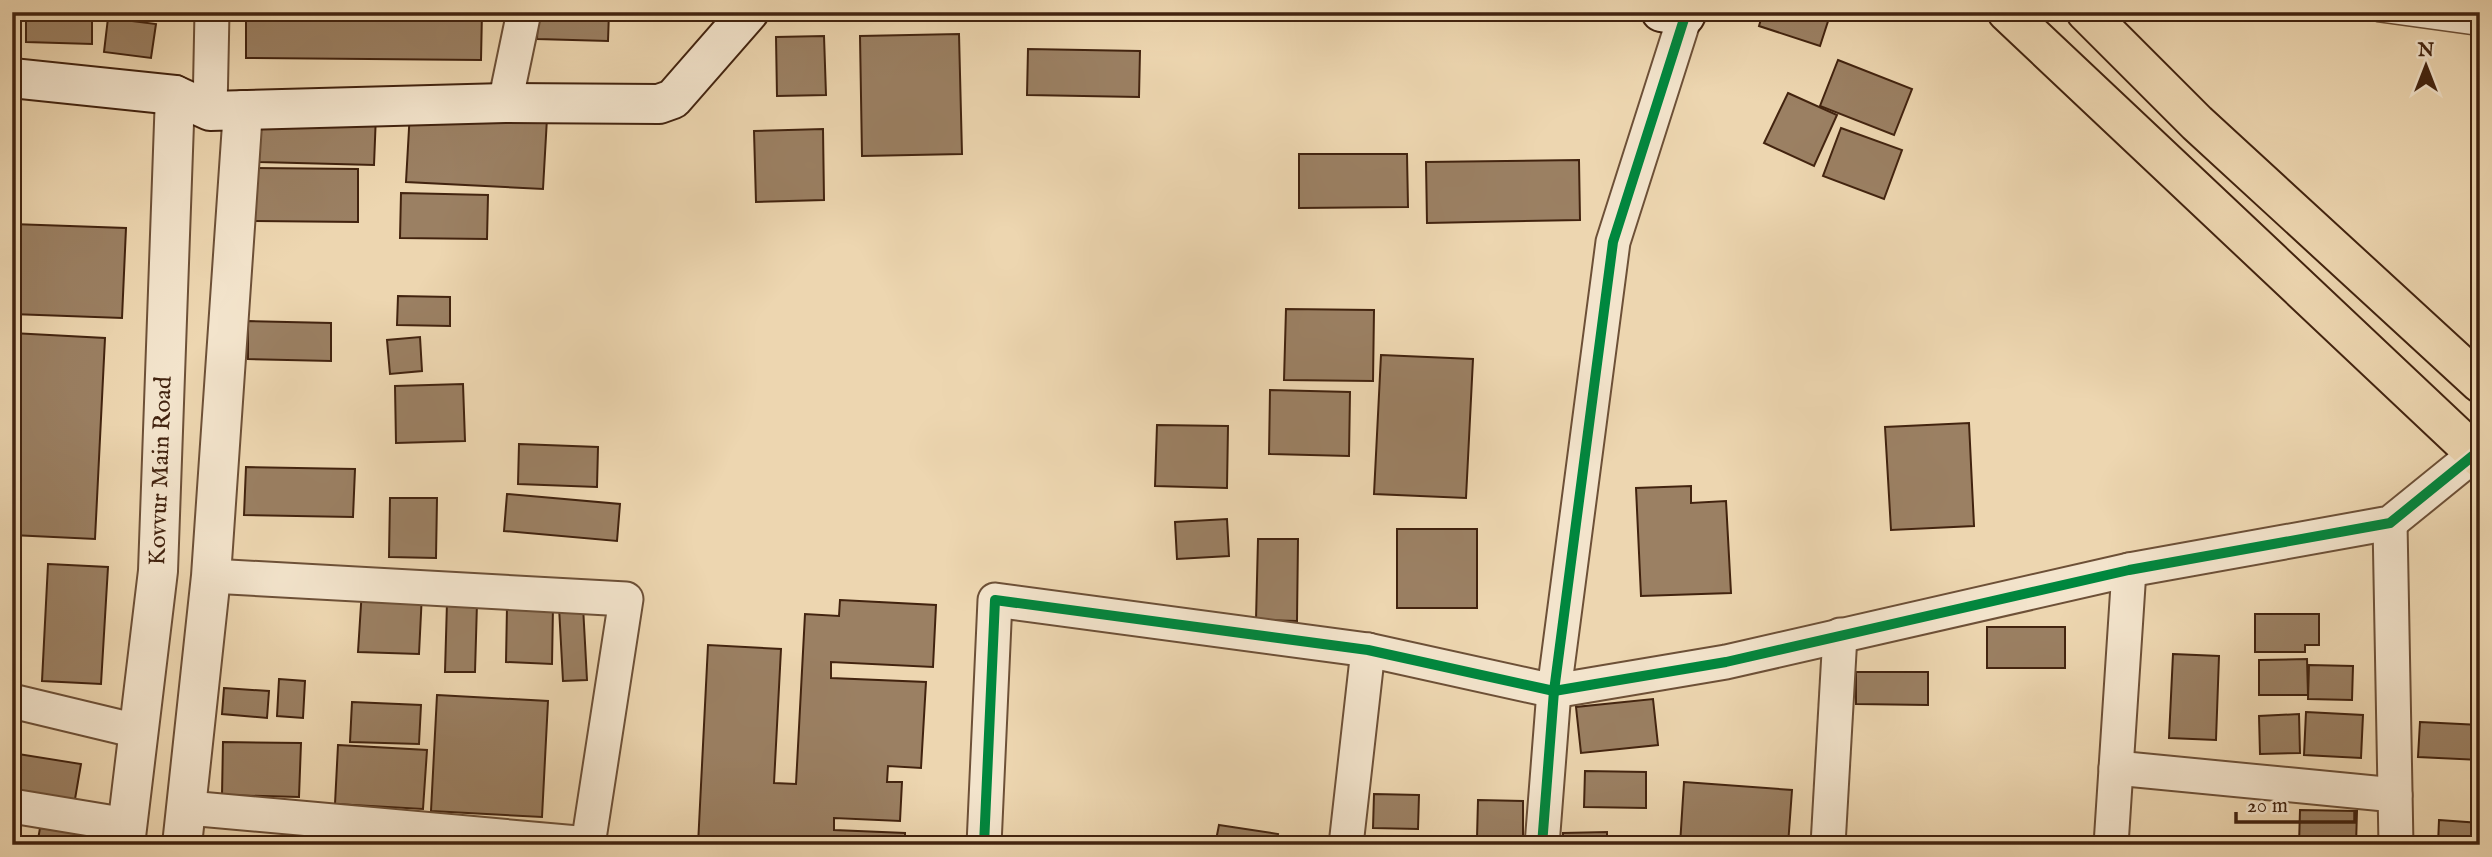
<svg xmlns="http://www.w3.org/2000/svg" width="2492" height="857" viewBox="0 0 2492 857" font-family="'IM FELL English',serif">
  <rect width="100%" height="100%" fill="#edd6b0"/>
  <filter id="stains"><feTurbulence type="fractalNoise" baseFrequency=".00286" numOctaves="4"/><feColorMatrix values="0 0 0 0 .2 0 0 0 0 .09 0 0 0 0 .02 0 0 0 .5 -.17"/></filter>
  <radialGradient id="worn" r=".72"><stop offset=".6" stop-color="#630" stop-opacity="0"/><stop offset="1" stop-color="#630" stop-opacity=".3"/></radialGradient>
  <!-- building -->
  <g fill="#9b8063" stroke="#42230f" stroke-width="2">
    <path d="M36,12H92V44L26,42V18L36,19Z"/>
    <path d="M246,12H482L481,60L246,58Z"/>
    <path d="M538,12H609L608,41L537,39Z"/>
    <path d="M869,12H918V16Z"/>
    <path d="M1763,12H1831L1820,46L1759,26Z"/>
    <path d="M108,18L156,24L151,58L104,52Z"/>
    <path d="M959,34L962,154L862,156L860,36Z"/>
    <path d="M824,36L826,95L777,96L776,37Z"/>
    <path d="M1028,49L1140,51L1139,97L1027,95Z"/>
    <path d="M1838,60L1912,89L1894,135L1820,106Z"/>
    <path d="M1788,93L1837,115L1814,166L1764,143Z"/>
    <path d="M410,111L547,118L543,189L406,182Z"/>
    <path d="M260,112L376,114L374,165L259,162Z"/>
    <path d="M1841,128L1902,150L1884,199L1823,176Z"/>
    <path d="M823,129L824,200L756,202L754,131Z"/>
    <path d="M1299,154H1407L1408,207L1299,208Z"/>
    <path d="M1579,160L1580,220L1427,223L1426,162Z"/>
    <path d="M253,168L358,169V222L253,221Z"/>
    <path d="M401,193L488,195L487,239L400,238Z"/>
    <path d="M12,224L126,228L122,318L12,314Z"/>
    <path d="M398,296L450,297V326L397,325Z"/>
    <path d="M1286,309L1374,310L1373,381L1284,380Z"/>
    <path d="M248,321L331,323V361L248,359Z"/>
    <path d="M12,333L105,338L95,539L12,535Z"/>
    <path d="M420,337L422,371L390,374L387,340Z"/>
    <path d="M1381,355L1473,359L1466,498L1374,494Z"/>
    <path d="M463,384L465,441L396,443L395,386Z"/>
    <path d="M1270,390L1350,392L1349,456L1269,454Z"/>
    <path d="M1969,423L1974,526L1891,530L1885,427Z"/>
    <path d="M1157,425L1228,426L1227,488L1155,486Z"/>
    <path d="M519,444L598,447L597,487L518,484Z"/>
    <path d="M246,467L355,469L353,517L244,515Z"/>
    <path d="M1691,486V503L1726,501L1731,593L1641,596L1636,488Z"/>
    <path d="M507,494L620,504L617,541L504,531Z"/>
    <path d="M390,498H437L436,558L389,557Z"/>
    <path d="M1227,519L1229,556L1177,559L1175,522Z"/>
    <rect x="1397" y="529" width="80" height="79"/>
    <path d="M1258,539H1298L1297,621L1256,620Z"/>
    <path d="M48,564L108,567L101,684L42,681Z"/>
    <path d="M362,589L422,593L419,654L358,652Z"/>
    <path d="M840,600L936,605L933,667L831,662V678L926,682L921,768L888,766L887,782H902L900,821L834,818V830L905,833V845H698L708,645L781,649L774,783L796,784L805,614L839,616Z"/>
    <path d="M447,602L477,603L475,672H445Z"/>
    <path d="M507,606H553L552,664L506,662Z"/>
    <path d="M583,606L587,680L563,681L559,607Z"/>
    <path d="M2255,614H2319V645H2305V652H2255Z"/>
    <rect x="1987" y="627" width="78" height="41"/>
    <path d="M2173,654L2219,656L2216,740L2169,738Z"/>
    <path d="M2307,659L2308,695H2259V660Z"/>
    <path d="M2309,665L2353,666L2352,700L2308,699Z"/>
    <path d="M1856,672H1928V705L1856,704Z"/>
    <path d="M279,679L305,681L303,718L277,716Z"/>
    <path d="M224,688L269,691L267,718L222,714Z"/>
    <path d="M437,695L548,701L542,817L431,811Z"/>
    <path d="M1653,699L1658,745L1581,753L1576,707Z"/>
    <path d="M352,702L421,705L419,744L350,742Z"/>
    <path d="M2306,712L2363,715L2361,758L2304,755Z"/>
    <path d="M2299,714L2300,753L2260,754L2259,716Z"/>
    <path d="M2420,722L2480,725V760L2418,757Z"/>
    <path d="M223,742L301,743L299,797L222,795Z"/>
    <path d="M338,745L427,750L423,809L335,804Z"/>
    <path d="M12,753L81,764L74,805L12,795Z"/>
    <path d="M1585,771L1646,772V808L1584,807Z"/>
    <path d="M1684,782L1792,790L1788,845H1680Z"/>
    <path d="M1374,794L1419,795L1418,829L1373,828Z"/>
    <path d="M1478,800L1523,801V840L1477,838Z"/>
    <path d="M2300,810L2357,811L2356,845H2299Z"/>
    <path d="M2439,820L2480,823V845H2438Z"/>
    <path d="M1219,825L1278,834L1276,845H1215Z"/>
    <path d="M40,828L85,834L83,845H37Z"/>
    <path d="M1607,832V845H1563V833Z"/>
    <path d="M1368,837L1431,844V845H1367Z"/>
    <path d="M237,838L293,840L292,845H237Z"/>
  </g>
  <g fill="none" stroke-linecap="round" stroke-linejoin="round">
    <defs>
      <path id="service" d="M2378,12L2480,26"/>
      <g id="minor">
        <path d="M505,103L524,12"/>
        <path d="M210,111L212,12"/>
        <path d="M2390,523L2396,845"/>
        <path d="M211,576L626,599L588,845"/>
        <path d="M12,701L137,731"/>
        <path d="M2116,768L2395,795"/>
        <path d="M12,806L127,825"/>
        <path d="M188,808L589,844"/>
        <path d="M984,845L995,600L1368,650L1554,691L1726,662L2129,570L2390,523L2475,454"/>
        <path d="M1346,845L1368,650"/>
        <path d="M1542,845L1554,691L1613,242L1685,16"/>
        <path d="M1828,845L1840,635"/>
        <path d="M2111,845L2129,570"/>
      </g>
      <g id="tertiary">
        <path d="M125,845L158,571L175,95"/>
        <path d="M182,845L211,576L243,110"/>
      </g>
      <g id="secondary">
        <path d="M1661,12L1685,16L1687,12"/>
        <path d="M12,78L175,95L210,111L505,103L659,104L673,99L749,12"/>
      </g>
      <g id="primary">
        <path d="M2007,12L2480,458"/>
        <path d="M2086,12L2197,123L2480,383"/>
      </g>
    </defs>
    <!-- service casing -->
    <use href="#service" stroke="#6d5037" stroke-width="21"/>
    <!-- minor casing -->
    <use href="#minor" stroke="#6d5037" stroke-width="37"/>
    <!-- tertiary casing -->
    <use href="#tertiary" stroke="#6d5037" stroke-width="42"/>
    <!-- secondary casing -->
    <use href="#secondary" stroke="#42230f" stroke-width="42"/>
    <!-- primary casing -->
    <use href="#primary" stroke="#42230f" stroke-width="42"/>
    <!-- service -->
    <use href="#service" stroke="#f3e4cc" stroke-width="18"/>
    <!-- minor -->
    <use href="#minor" stroke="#f3e4cc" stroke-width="33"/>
    <!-- tertiary -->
    <use href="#tertiary" stroke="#f3e4cc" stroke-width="38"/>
    <!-- secondary -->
    <use href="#secondary" stroke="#f3e4cc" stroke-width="38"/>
    <!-- primary -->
    <use href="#primary" stroke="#edd6b0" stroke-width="38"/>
    <defs>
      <g id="cycleway">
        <path d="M984,845L995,600L1368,650L1554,691L1726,662L2129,570L2390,523L2475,454"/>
        <path d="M1542,845L1554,691L1613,242L1685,16"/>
      </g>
    </defs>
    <!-- cycleway casing -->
    <use href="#cycleway" stroke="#f3e4cc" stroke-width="15"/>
    <!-- cycleway -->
    <use href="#cycleway" stroke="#00873e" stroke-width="10"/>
  </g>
  <g text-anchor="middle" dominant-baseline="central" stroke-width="6" stroke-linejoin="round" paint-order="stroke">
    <!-- street labels -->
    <g font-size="24" fill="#42230f" stroke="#f3e4cc">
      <text transform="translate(161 471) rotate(-88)">Kovvur Main Road</text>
    </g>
  </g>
  <!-- margin -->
  <rect width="2492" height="857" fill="none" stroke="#edd6b0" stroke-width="42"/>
  <rect x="14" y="14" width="2464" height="829" fill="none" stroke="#42230f" stroke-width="3.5"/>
  <rect x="21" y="21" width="2450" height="815" fill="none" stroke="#42230f" stroke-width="2"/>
  <!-- north arrow -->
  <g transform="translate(2426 66)" stroke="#f3e4cc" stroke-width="5" paint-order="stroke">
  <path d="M0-5L12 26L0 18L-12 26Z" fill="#42230f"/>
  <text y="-10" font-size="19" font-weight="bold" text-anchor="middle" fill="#42230f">N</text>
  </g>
  <!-- scale -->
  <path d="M2236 812v10h119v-10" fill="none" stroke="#42230f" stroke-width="3.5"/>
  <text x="2247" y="812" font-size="21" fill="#42230f" stroke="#f3e4cc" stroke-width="5" paint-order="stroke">20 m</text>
  <rect width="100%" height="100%" filter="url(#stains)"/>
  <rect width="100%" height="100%" fill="url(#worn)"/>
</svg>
